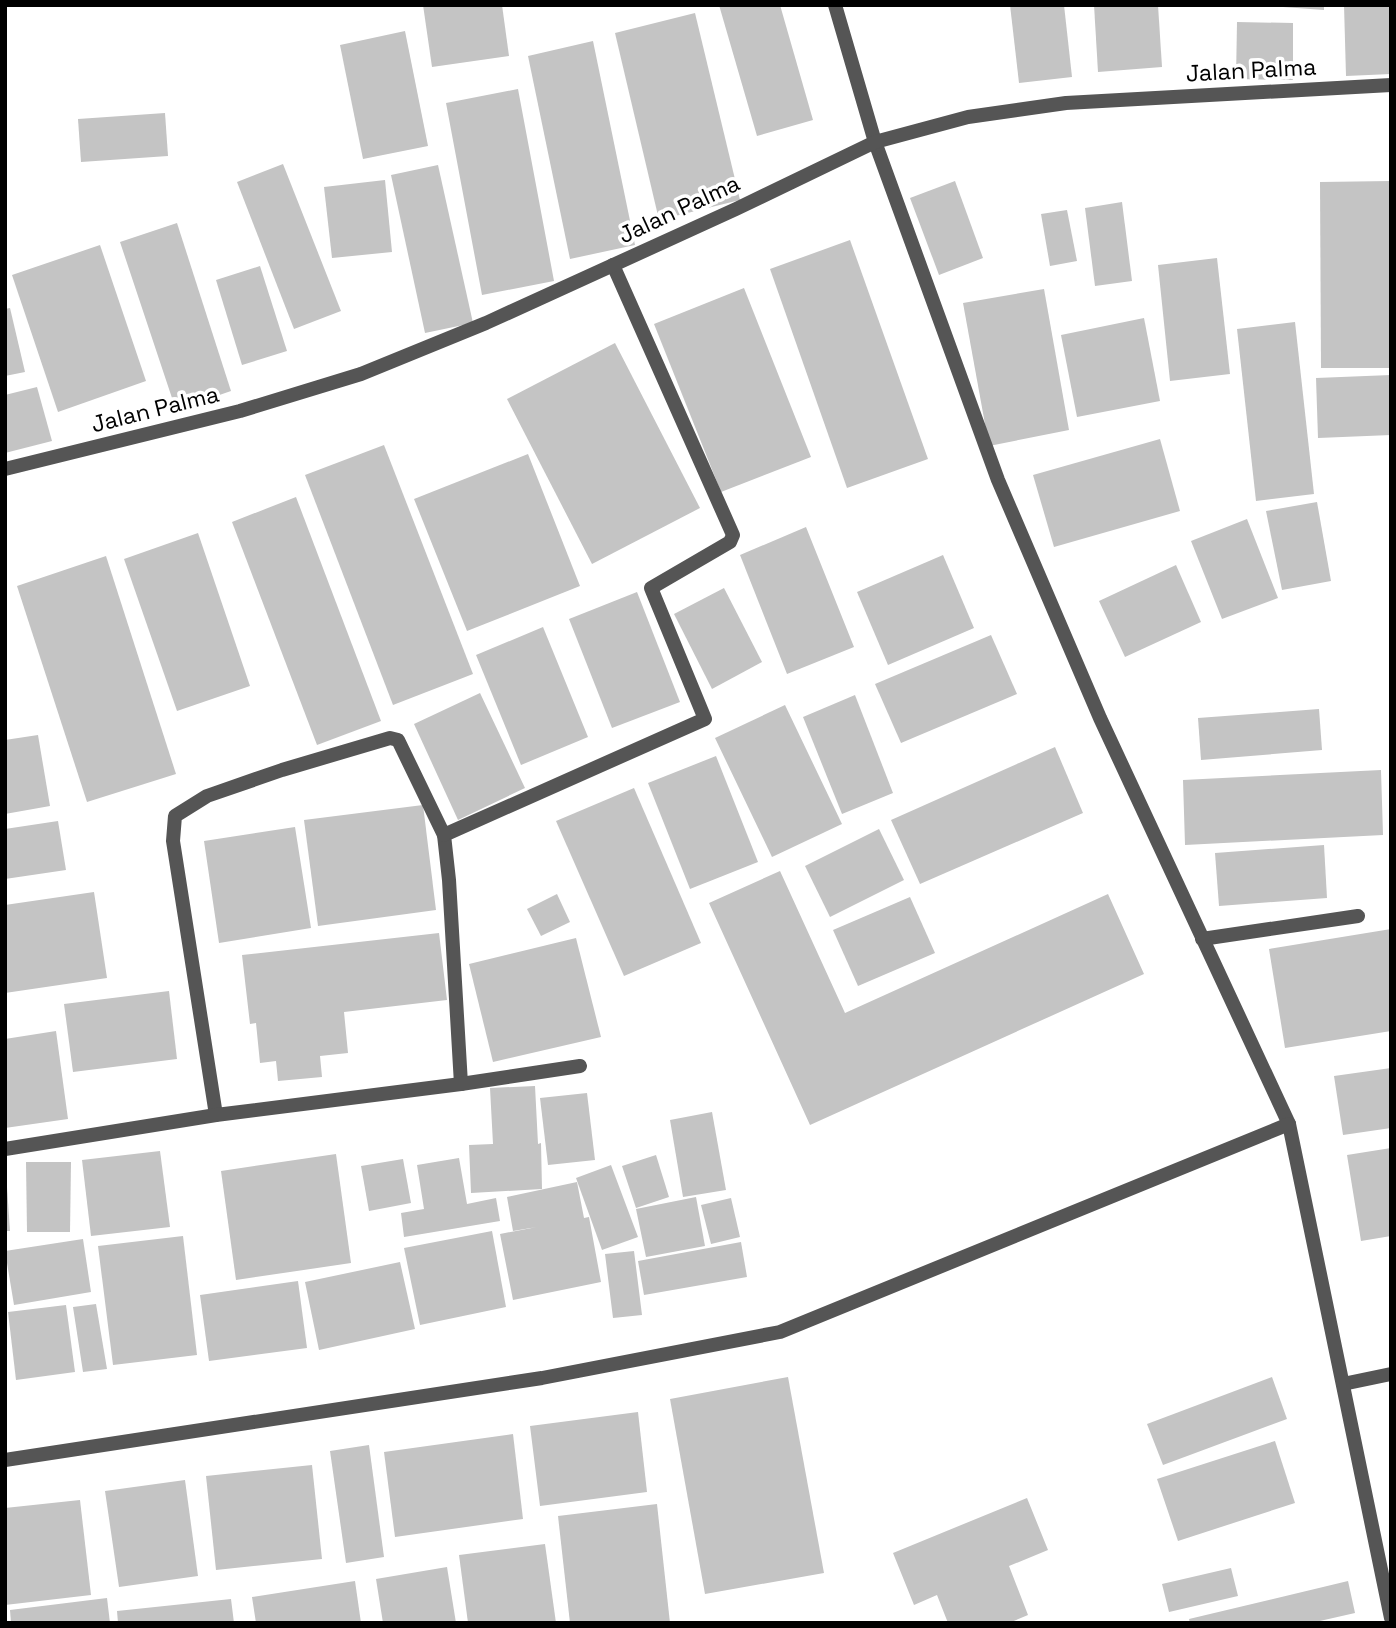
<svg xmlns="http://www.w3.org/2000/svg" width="1396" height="1628" viewBox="0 0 1396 1628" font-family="'Space Grotesk',sans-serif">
  <rect width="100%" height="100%" fill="#fff"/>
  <!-- building -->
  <g fill="#c4c4c4">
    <path d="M423,5H502L509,56L432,67Z"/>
    <path d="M719,5H780L813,120L757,136Z"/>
    <path d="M1010,5H1064L1072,77L1019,83Z"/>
    <path d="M1094,5H1158L1162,67L1098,72Z"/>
    <path d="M1283,5H1324V10L1283,7Z"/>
    <path d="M1344,5H1391V74L1346,76Z"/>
    <path d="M695,13L740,200L659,220L615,33Z"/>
    <path d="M1237,22L1293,23V80L1236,79Z"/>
    <path d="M405,31L428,146L363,159L340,45Z"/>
    <path d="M593,41L635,245L570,259L528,56Z"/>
    <path d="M518,89L554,281L482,295L446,103Z"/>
    <path d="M165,113L168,156L81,162L78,119Z"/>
    <path d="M283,164L341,311L294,329L237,182Z"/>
    <path d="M438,165L473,323L425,333L391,175Z"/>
    <path d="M385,180L392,252L332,258L324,187Z"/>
    <path d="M955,181L983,258L939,275L910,198Z"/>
    <path d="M1391,181V368H1321L1320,182Z"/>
    <path d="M1122,202L1132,281L1095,286L1085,208Z"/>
    <path d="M1067,210L1077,261L1050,266L1041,214Z"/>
    <path d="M177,223L231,391L176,410L120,242Z"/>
    <path d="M850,240L928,459L847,488L770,269Z"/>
    <path d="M100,245L146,381L58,412L12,275Z"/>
    <path d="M1217,258L1230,374L1170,381L1158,265Z"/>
    <path d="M260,266L287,351L242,365L216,280Z"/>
    <path d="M744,288L811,457L721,492L654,324Z"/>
    <path d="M1044,289L1069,430L989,446L963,303Z"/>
    <path d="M10,308L25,372L5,376V309Z"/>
    <path d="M1144,318L1160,401L1077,417L1061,335Z"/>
    <path d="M1295,322L1314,494L1256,501L1237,329Z"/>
    <path d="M615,343L700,508L592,564L507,399Z"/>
    <path d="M1391,375V435L1318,438L1316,378Z"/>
    <path d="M37,387L52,441L5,453V395Z"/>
    <path d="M1160,439L1180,511L1054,547L1033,475Z"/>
    <path d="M384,445L473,674L393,705L305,475Z"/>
    <path d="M528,454L580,586L467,631L414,499Z"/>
    <path d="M296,497L381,721L317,745L232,522Z"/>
    <path d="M1317,502L1331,581L1282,590L1266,511Z"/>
    <path d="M1247,519L1278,598L1222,619L1191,541Z"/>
    <path d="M806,527L854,647L787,674L740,555Z"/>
    <path d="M198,533L250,686L177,711L124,559Z"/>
    <path d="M943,555L974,628L888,665L857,592Z"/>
    <path d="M106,556L176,774L87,802L17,586Z"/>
    <path d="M1176,565L1201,622L1125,657L1099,601Z"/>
    <path d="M724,588L762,662L712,689L674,614Z"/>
    <path d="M637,592L680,702L612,728L569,619Z"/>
    <path d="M543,627L588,737L521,765L476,655Z"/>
    <path d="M991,635L1017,694L901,743L875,684Z"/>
    <path d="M480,693L525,788L458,820L414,724Z"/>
    <path d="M855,695L893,793L842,814L803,717Z"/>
    <path d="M785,705L842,824L772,857L715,738Z"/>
    <path d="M1319,709L1322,750L1201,760L1198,718Z"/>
    <path d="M38,735L50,806L5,814V740Z"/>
    <path d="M1055,747L1083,813L920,884L891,820Z"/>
    <path d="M716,756L758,862L690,889L648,783Z"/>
    <path d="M1381,770L1383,835L1185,845L1183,780Z"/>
    <path d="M634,788L701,943L624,976L556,821Z"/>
    <path d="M423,805L436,910L318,926L304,820Z"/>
    <path d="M58,821L66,870L5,879V829Z"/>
    <path d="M295,827L311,928L219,943L204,841Z"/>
    <path d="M879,829L904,880L830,917L805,866Z"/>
    <path d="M1324,845L1327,898L1219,906L1215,853Z"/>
    <path d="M780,871L845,1013L1108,894L1144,974L810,1125L709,903Z"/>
    <path d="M94,892L107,978L5,993V905Z"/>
    <path d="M557,894L570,922L541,936L527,909Z"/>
    <path d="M910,897L935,953L858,986L833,930Z"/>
    <path d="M1391,929V1031L1285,1048L1269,949Z"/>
    <path d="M439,933L447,1000L344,1012L348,1053L320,1056L322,1077L278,1081L276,1061L260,1063L256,1023L250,1024L242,955Z"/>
    <path d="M576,938L601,1037L493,1062L469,964Z"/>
    <path d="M169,991L177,1059L73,1072L64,1004Z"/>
    <path d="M56,1031L68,1119L5,1128V1039Z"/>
    <path d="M1391,1068V1128L1343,1135L1334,1076Z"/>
    <path d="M535,1086L538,1144L541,1143L542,1189L471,1193L469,1145L493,1144L490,1088Z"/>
    <path d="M587,1093L595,1160L548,1165L540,1098Z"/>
    <path d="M712,1112L726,1190L683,1197L670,1120Z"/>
    <path d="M1391,1148V1236L1361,1241L1347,1155Z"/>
    <path d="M160,1151L170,1227L91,1236L82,1160Z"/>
    <path d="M336,1154L351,1263L236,1280L221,1171Z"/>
    <path d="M656,1155L669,1197L636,1208L622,1166Z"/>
    <path d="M459,1158L467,1204L496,1198L500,1221L404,1237L401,1213L424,1209L417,1165Z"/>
    <path d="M403,1159L411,1203L369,1211L361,1166Z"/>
    <path d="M26,1162H71L70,1232H27Z"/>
    <path d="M611,1165L638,1237L602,1250L576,1178Z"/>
    <path d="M577,1182L584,1218L589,1217L601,1282L513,1300L500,1234L537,1227L513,1231L507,1197Z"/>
    <path d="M7,1187L10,1231H5V1188Z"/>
    <path d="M696,1197L705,1246L646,1257L636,1209Z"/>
    <path d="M731,1198L740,1237L711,1244L701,1205Z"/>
    <path d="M492,1231L506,1307L420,1325L404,1248Z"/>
    <path d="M183,1236L197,1355L113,1365L98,1246Z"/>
    <path d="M83,1239L91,1292L14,1305L5,1251Z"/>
    <path d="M741,1242L747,1277L644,1295L638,1261Z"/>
    <path d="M634,1251L642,1315L613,1318L605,1254Z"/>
    <path d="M400,1262L415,1329L319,1350L305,1282Z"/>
    <path d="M298,1281L307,1348L209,1361L200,1295Z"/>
    <path d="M96,1304L107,1369L83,1372L73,1307Z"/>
    <path d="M66,1305L75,1372L16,1380L8,1312Z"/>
    <path d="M788,1377L824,1573L705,1594L670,1399Z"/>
    <path d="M1272,1377L1287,1419L1163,1465L1147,1424Z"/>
    <path d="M638,1412L647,1492L540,1506L530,1426Z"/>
    <path d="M513,1434L523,1519L395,1537L384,1452Z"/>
    <path d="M1275,1441L1295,1503L1178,1541L1157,1479Z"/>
    <path d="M369,1445L384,1557L346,1563L330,1451Z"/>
    <path d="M312,1465L322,1559L216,1570L206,1476Z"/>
    <path d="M185,1480L198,1576L119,1587L105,1491Z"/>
    <path d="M1027,1498L1048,1550L1009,1566L1028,1615L1009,1623H948L937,1595L914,1605L893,1553Z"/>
    <path d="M80,1500L91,1595L5,1605V1508Z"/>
    <path d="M657,1504L670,1623H570L558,1516Z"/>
    <path d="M545,1544L556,1623H468L459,1555Z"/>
    <path d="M447,1567L456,1623H383L376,1579Z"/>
    <path d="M1231,1568L1238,1596L1169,1612L1162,1584Z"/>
    <path d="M355,1581L361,1623H256L252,1597Z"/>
    <path d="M1348,1581L1355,1613L1311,1623H1190L1189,1619Z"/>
    <path d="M107,1598L110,1623H11L10,1610Z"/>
    <path d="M231,1599L234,1623H118L117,1611Z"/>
  </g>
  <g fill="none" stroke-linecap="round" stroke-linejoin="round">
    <!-- lane -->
    <g stroke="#555" stroke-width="14">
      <path d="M1202,939L1358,916"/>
      <path d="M461,1084L449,880L444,835L705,719L651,588L730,542L733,535L613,265"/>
      <path d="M216,1115L173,841L175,816L207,796L282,770L390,738L398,740L444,835"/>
      <path d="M1343,1384L1391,1374"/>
    </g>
    <!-- street -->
    <g stroke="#555" stroke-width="14">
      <path d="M835,5L875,142L998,480L1100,718L1289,1124L1391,1618"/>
      <path d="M5,469L240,411L361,374L486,323L736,209L875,142L968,117L1066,103L1391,85"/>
      <path d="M5,1149L216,1115L461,1084L580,1066"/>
      <path d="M5,1460L542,1378L780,1332L1289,1124"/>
    </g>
  </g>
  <g text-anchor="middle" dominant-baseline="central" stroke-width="7" stroke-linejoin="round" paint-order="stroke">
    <!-- street labels -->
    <g font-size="23" fill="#000" stroke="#fff">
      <text transform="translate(1251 70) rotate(-3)">Jalan Palma</text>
      <text transform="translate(679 209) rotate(-25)">Jalan Palma</text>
      <text transform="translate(155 409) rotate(-14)">Jalan Palma</text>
    </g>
  </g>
  <!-- border -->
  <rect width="1396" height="1628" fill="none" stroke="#000000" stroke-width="14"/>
</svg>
